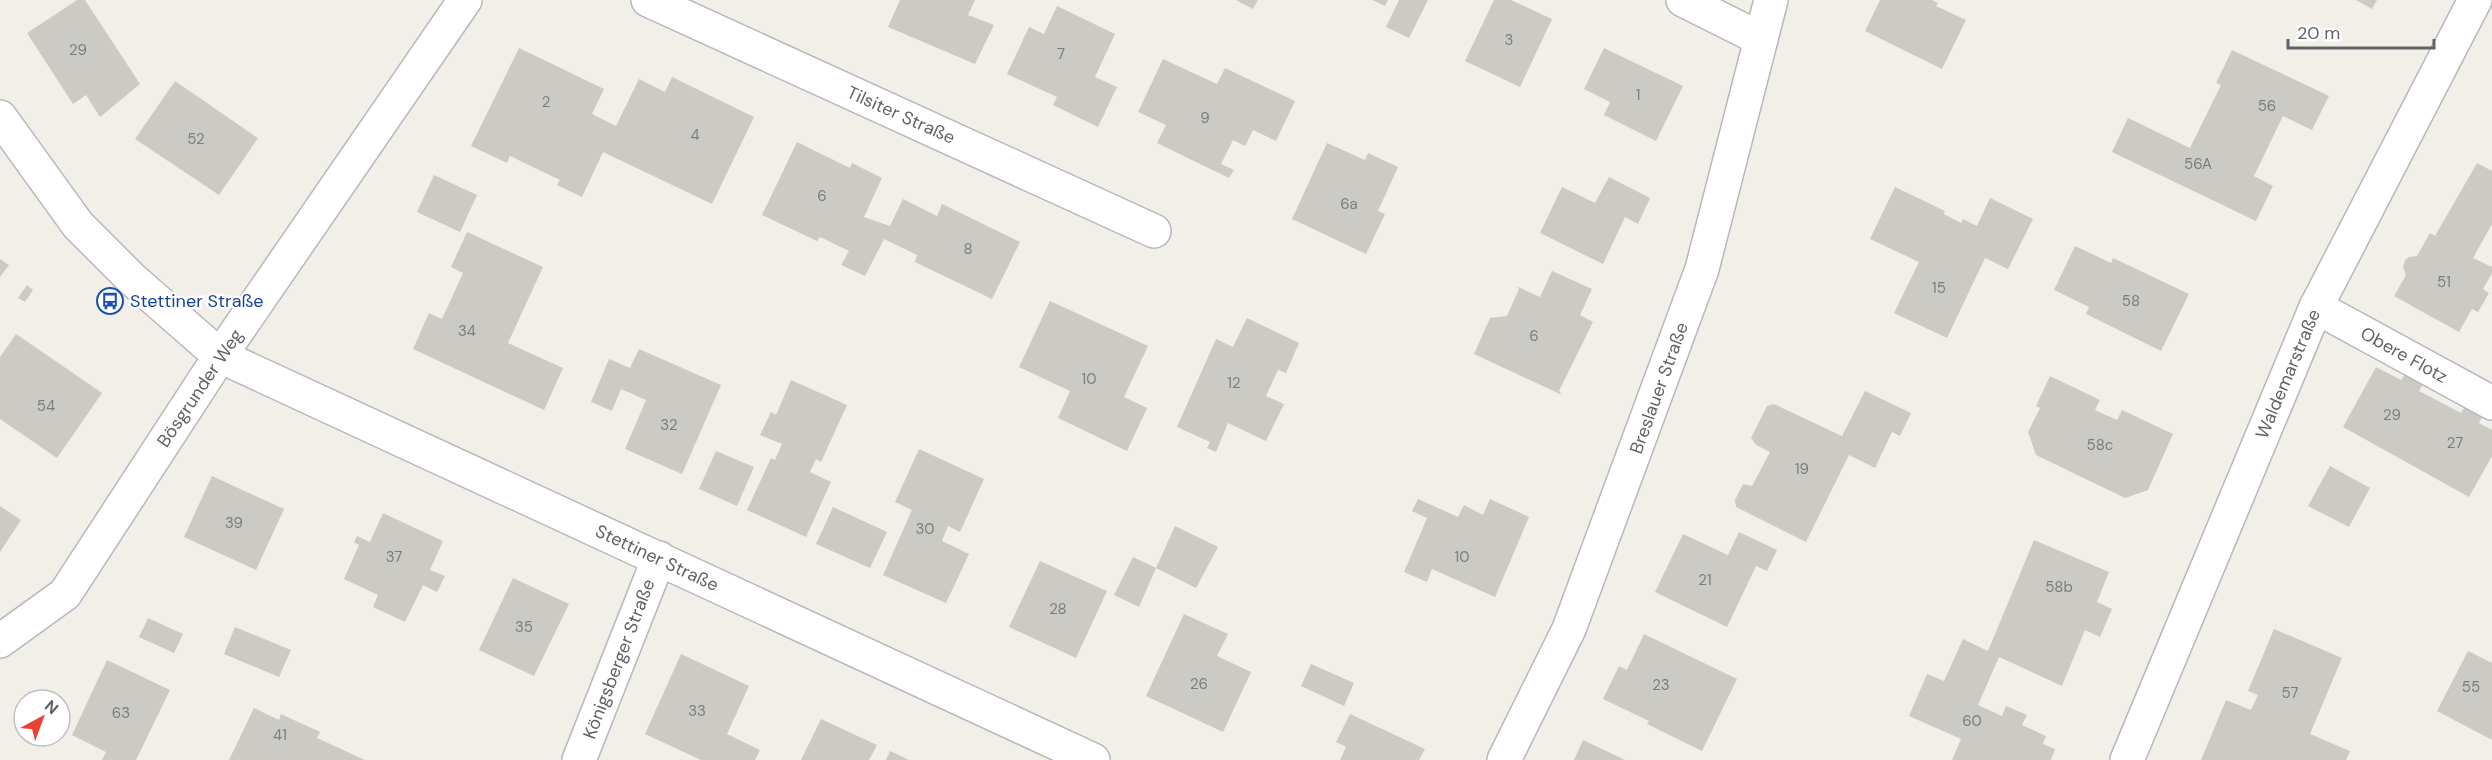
<svg xmlns="http://www.w3.org/2000/svg" width="2492" height="760" viewBox="0 0 2492 760" font-family="'DM Sans',sans-serif">
  <rect width="100%" height="100%" fill="#f1efe8"/>
  <!-- building -->
  <g fill="#cccac5">
    <path d="M77,0H85L140,84L100,117L86,95L73,104L27,33Z"/>
    <path d="M900,0H975L968,15L994,25L975,64L888,27Z"/>
    <path d="M1236,0H1258L1253,9Z"/>
    <path d="M1372,0H1388L1385,6Z"/>
    <path d="M1399,0H1428L1409,38L1386,27Z"/>
    <path d="M1494,0H1511L1552,19L1520,87L1465,61Z"/>
    <path d="M1880,0H1932L1938,3L1936,6L1966,20L1942,69L1865,31Z"/>
    <path d="M2356,0H2377L2372,9Z"/>
    <path d="M1057,6L1115,34L1095,77L1117,87L1098,127L1053,105L1057,97L1007,74L1029,27L1044,34Z"/>
    <path d="M519,48L604,89L592,114L616,126L639,79L665,92L672,77L754,117L712,204L603,152L582,197L557,185L560,180L510,156L507,163L471,146Z"/>
    <path d="M1604,48L1683,86L1656,141L1604,115L1610,102L1584,89Z"/>
    <path d="M2232,50L2329,96L2312,130L2283,116L2254,176L2273,186L2256,221L2112,152L2128,118L2190,148L2221,85L2216,83Z"/>
    <path d="M1163,59L1217,84L1225,68L1295,101L1276,141L1253,130L1245,146L1233,140L1221,164L1234,170L1229,178L1157,143L1166,125L1138,112Z"/>
    <path d="M175,81L258,138L219,195L135,139Z"/>
    <path d="M797,142L850,168L852,163L882,178L864,217L890,226L903,199L937,216L942,204L1020,242L992,299L915,262L917,255L884,239L865,276L841,265L849,251L820,237L817,241L762,215Z"/>
    <path d="M1327,143L1365,160L1368,153L1398,167L1378,211L1385,214L1366,254L1292,219Z"/>
    <path d="M2477,163L2492,171V224L2473,258L2492,267V273L2483,289L2489,293L2478,312L2472,309L2459,332L2394,296L2406,275L2403,267L2405,260L2409,257L2417,256L2430,233L2435,236Z"/>
    <path d="M434,175L477,195L460,232L417,212Z"/>
    <path d="M1609,177L1650,198L1638,224L1625,217L1603,264L1540,233L1562,187L1595,203Z"/>
    <path d="M1895,187L1945,211L1944,214L1961,223L1963,219L1977,226L1990,198L2033,219L2008,269L1985,258L1947,338L1894,313L1919,262L1870,239Z"/>
    <path d="M467,232L543,267L508,343L563,368L544,410L413,349L429,313L442,319L463,273L451,267Z"/>
    <path d="M2075,246L2111,263L2113,258L2189,294L2161,351L2086,314L2089,307L2054,290Z"/>
    <path d="M0,259L9,265L0,277Z"/>
    <path d="M1552,271L1592,289L1580,315L1593,322L1559,391L1562,395L1474,354L1490,318L1507,316L1519,289L1516,286L1540,297Z"/>
    <path d="M27,285L33,290L25,302L18,298Z"/>
    <path d="M1050,301L1148,346L1124,397L1147,408L1127,451L1058,418L1070,391L1019,367Z"/>
    <path d="M1247,318L1299,343L1286,373L1278,370L1266,396L1284,404L1266,441L1228,423L1216,452L1207,448L1210,442L1177,427L1216,339L1233,347Z"/>
    <path d="M16,334L102,393L57,458L0,419V357Z"/>
    <path d="M639,349L721,385L682,474L625,449L646,400L621,389L612,411L591,402L609,359L630,368Z"/>
    <path d="M2376,367L2401,380L2405,374L2423,384L2419,391L2461,413L2466,405L2483,415L2479,423L2492,430V456L2469,497L2343,427Z"/>
    <path d="M2050,376L2100,400L2095,410L2117,420L2122,410L2173,434L2148,490L2125,498L2036,455L2028,432L2040,408L2036,406Z"/>
    <path d="M791,380L847,405L821,462L816,459L810,472L831,482L806,537L747,510L771,458L775,460L782,444L760,435L771,412L776,415Z"/>
    <path d="M1865,391L1911,413L1900,436L1892,432L1875,468L1849,455L1806,542L1736,507L1735,500L1743,484L1752,486L1770,452L1756,445L1751,438L1767,406L1774,404L1842,436Z"/>
    <path d="M919,449L984,479L960,532L948,526L942,541L969,554L946,603L883,575L912,510L895,502Z"/>
    <path d="M716,451L754,467L737,506L699,489Z"/>
    <path d="M2330,466L2370,488L2349,527L2308,506Z"/>
    <path d="M212,476L284,509L256,570L184,537Z"/>
    <path d="M1418,499L1458,517L1464,505L1483,515L1490,499L1529,517L1495,597L1432,569L1427,582L1404,572L1427,518L1412,511Z"/>
    <path d="M0,506L21,520L0,552Z"/>
    <path d="M833,507L887,532L870,568L816,544Z"/>
    <path d="M383,513L443,541L430,570L445,576L437,592L423,585L405,622L373,607L378,595L344,579L359,545L354,542L357,536L370,542Z"/>
    <path d="M1175,526L1218,547L1196,588L1156,568L1139,607L1114,595L1133,557L1156,568Z"/>
    <path d="M1739,532L1777,550L1767,571L1756,566L1727,627L1655,592L1683,534L1728,555Z"/>
    <path d="M2034,540L2109,572L2097,602L2112,609L2100,637L2085,630L2062,686L1999,657L1978,705L2002,716L2006,706L2027,715L2022,725L2046,736L2043,744L2055,749L2051,760H1952L1961,739L1909,716L1927,674L1944,681L1963,639L1988,651Z"/>
    <path d="M1040,561L1107,591L1076,658L1009,627Z"/>
    <path d="M513,578L569,604L534,676L479,650Z"/>
    <path d="M1184,614L1228,634L1217,656L1251,672L1223,732L1146,696Z"/>
    <path d="M148,618L183,634L174,653L139,637Z"/>
    <path d="M235,627L291,650L279,677L224,654Z"/>
    <path d="M2274,629L2342,658L2310,734L2350,751L2346,760H2201L2226,700L2251,710L2258,695L2248,691Z"/>
    <path d="M1644,634L1737,679L1702,751L1647,724L1649,721L1603,699L1619,666L1627,670Z"/>
    <path d="M2468,651L2492,663V740L2437,711Z"/>
    <path d="M681,654L749,686L727,734L760,750L755,760H701L645,734Z"/>
    <path d="M107,660L170,690L136,760H102L106,752L72,735Z"/>
    <path d="M1311,664L1354,683L1344,706L1301,686Z"/>
    <path d="M254,708L279,720L281,714L320,732L317,738L365,760H229Z"/>
    <path d="M1350,714L1425,749L1419,760H1340L1346,747L1336,742Z"/>
    <path d="M821,719L877,745L869,760H801Z"/>
    <path d="M1583,740L1625,760H1574Z"/>
    <path d="M890,751L909,760H886Z"/>
  </g>
  <g fill="none" stroke-linecap="round" stroke-linejoin="round">
    <defs>
      <g id="minor">
        <path d="M648,0L1154,231"/>
        <path d="M1683,0L1761,39"/>
        <path d="M0,117L78,225L132,279L220,356L1093,760"/>
        <path d="M2316,307L2492,403"/>
        <path d="M0,641L65,594L220,356L465,0"/>
        <path d="M579,760L659,558"/>
        <path d="M1504,760L1569,629L1702,269L1771,0"/>
        <path d="M2127,760L2316,307L2475,0"/>
      </g>
    </defs>
    <!-- minor casing -->
    <use href="#minor" stroke="#b5b8bc" stroke-width="36"/>
    <!-- minor -->
    <use href="#minor" stroke="#fff" stroke-width="33"/>
  </g>
  <!-- icons -->
  <defs>
    <symbol id="bus-ring" viewBox="-11 -11 22 22"><circle r="9.5" fill="#fff" stroke="#1a4fb4" stroke-width="1.5"/><path d="M-5-6H5V4H4V6H2V4H-2V6H-4V4H-5ZM-3.5-4V0h7V-4ZM-3.5 1.2v1.5H-2V1.2ZM2 1.2v1.5H3.5V1.2Z" fill="#1a4fb4"/></symbol>
  </defs>
  <g fill-rule="evenodd">
    <use href="#bus-ring" x="95" y="286" width="30" height="30"/>
  </g>
  <g text-anchor="middle" dominant-baseline="central" stroke-width="5" stroke-linejoin="round" paint-order="stroke">
    <!-- number labels -->
    <g font-size="15" fill="#7a7d7f">
      <text x="1509" y="40">3</text>
      <text x="78" y="50">29</text>
      <text x="1061" y="54">7</text>
      <text x="1638" y="95">1</text>
      <text x="546" y="102">2</text>
      <text x="2267" y="106">56</text>
      <text x="1205" y="118">9</text>
      <text x="695" y="135">4</text>
      <text x="196" y="139">52</text>
      <text x="2198" y="164">56A</text>
      <text x="822" y="196">6</text>
      <text x="1349" y="204">6a</text>
      <text x="968" y="249">8</text>
      <text x="2444" y="282">51</text>
      <text x="1939" y="288">15</text>
      <text x="2131" y="301">58</text>
      <text x="467" y="331">34</text>
      <text x="1534" y="336">6</text>
      <text x="1089" y="379">10</text>
      <text x="1234" y="383">12</text>
      <text x="46" y="406">54</text>
      <text x="2392" y="415">29</text>
      <text x="669" y="425">32</text>
      <text x="2455" y="443">27</text>
      <text x="2100" y="445">58c</text>
      <text x="1802" y="469">19</text>
      <text x="234" y="523">39</text>
      <text x="925" y="529">30</text>
      <text x="394" y="557">37</text>
      <text x="1462" y="557">10</text>
      <text x="1705" y="580">21</text>
      <text x="2059" y="587">58b</text>
      <text x="1058" y="609">28</text>
      <text x="524" y="627">35</text>
      <text x="1199" y="684">26</text>
      <text x="1661" y="685">23</text>
      <text x="2471" y="687">55</text>
      <text x="2290" y="693">57</text>
      <text x="697" y="711">33</text>
      <text x="121" y="713">63</text>
      <text x="1972" y="721">60</text>
      <text x="280" y="735">41</text>
    </g>
    <!-- street labels -->
    <g font-size="18" fill="#5f6368" stroke="#fff">
      <text transform="translate(901 115) rotate(24)">Tilsiter Straße</text>
      <text transform="translate(2404 355) rotate(29)">Obere Flotz</text>
      <text transform="translate(2288 374) rotate(-67)">Waldemarstraße</text>
      <text transform="translate(200 388) rotate(-56)">Bösgrunder Weg</text>
      <text transform="translate(1659 388) rotate(-70)">Breslauer Straße</text>
      <text transform="translate(657 558) rotate(25)">Stettiner Straße</text>
      <text transform="translate(619 659) rotate(-69)">Königsberger Straße</text>
    </g>
    <!-- transit labels -->
    <g font-size="18" fill="#164399" stroke="#fff" text-anchor="start">
      <text x="130" y="301">Stettiner Straße</text>
    </g>
  </g>
  <!-- north arrow -->
  <g transform="translate(42 718) rotate(41)"><circle r="28" fill="#ffffff" stroke="#bfc1c3" stroke-width="1.5"/>
  <path d="M0-4.5L10 22L0 15L-10 22Z" fill="#ea4335"/>
  <text y="-9" font-size="16" font-weight="bold" text-anchor="middle" fill="#5f6368">N</text>
  </g>
  <!-- scale -->
  <path d="M2288 39v9h146v-9" fill="none" stroke="#5f6368" stroke-width="3"/>
  <text x="2297" y="39" font-size="18" fill="#5f6368" stroke="#ffffff" stroke-width="4.5" paint-order="stroke">20 m</text>
</svg>
